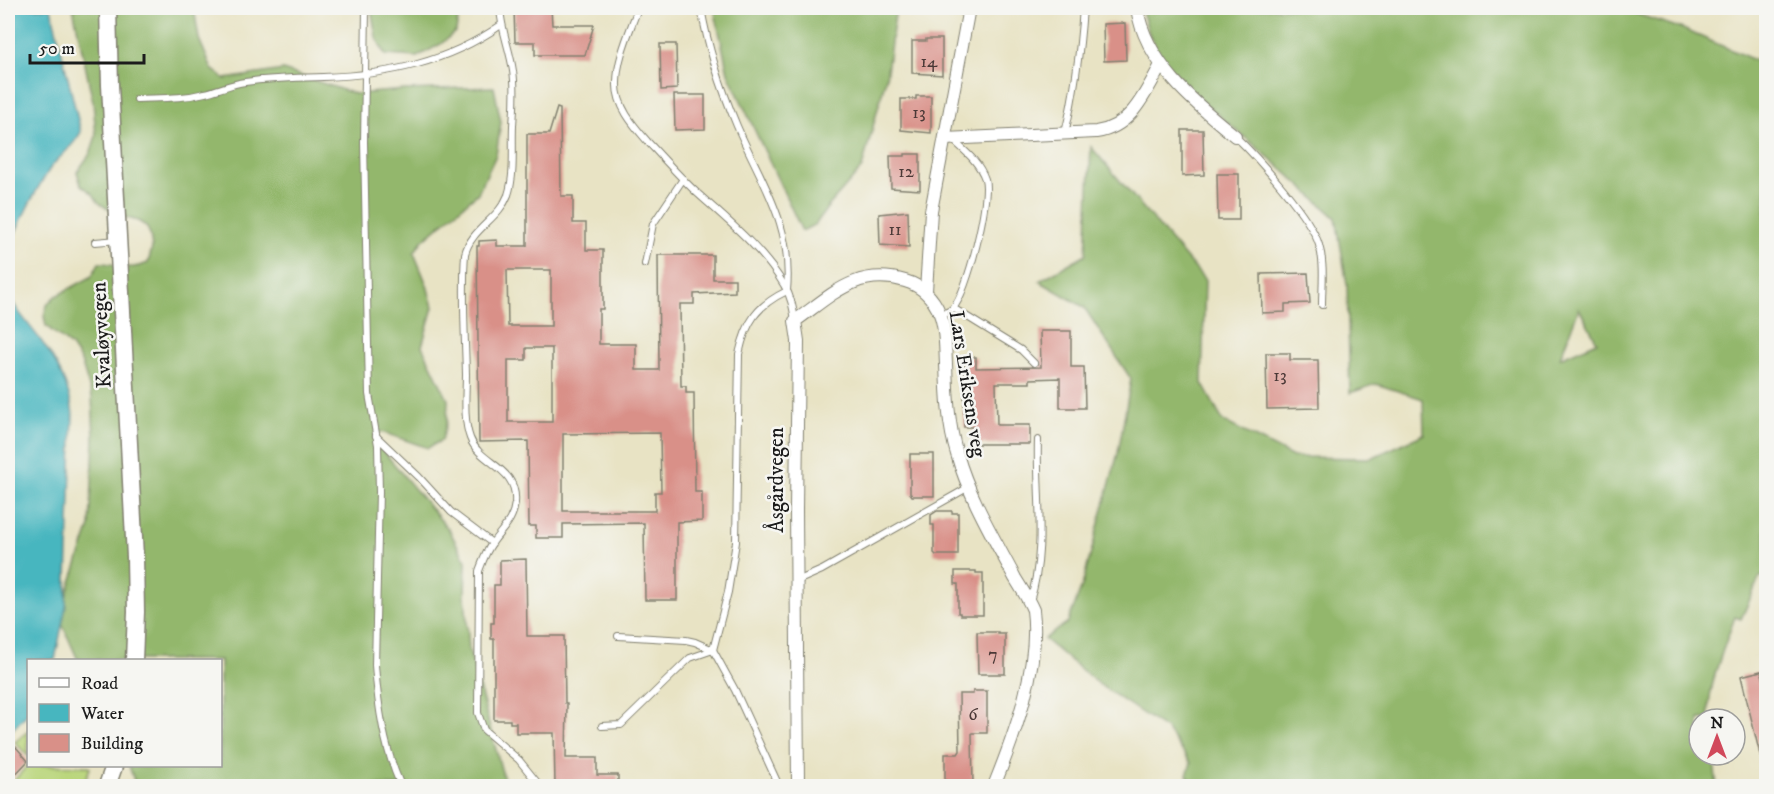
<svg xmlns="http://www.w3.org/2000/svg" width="1774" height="794" viewBox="0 0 1774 794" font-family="'IM FELL DW Pica',serif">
  <rect width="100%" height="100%" fill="#f6f6f2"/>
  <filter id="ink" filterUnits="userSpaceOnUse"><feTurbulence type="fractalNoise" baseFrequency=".0167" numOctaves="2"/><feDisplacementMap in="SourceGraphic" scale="12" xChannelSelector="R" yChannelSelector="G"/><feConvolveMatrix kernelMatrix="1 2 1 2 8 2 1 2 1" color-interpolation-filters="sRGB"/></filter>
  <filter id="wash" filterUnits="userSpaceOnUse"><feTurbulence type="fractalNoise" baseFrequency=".008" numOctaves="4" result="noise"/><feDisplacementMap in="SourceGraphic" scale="24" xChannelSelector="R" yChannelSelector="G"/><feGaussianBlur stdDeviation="1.35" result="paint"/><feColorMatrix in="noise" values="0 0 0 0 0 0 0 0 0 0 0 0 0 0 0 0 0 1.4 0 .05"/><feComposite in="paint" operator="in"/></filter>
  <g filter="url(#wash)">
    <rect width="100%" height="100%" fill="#e8e3c4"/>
    <!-- green -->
    <g fill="#bad67c" stroke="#6b794c" stroke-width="1.5">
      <path d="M28,731V756L15,742Z"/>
      <path d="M28,765L89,766L90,768L83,786H9Z"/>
    </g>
    <!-- forest -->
    <g fill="#93b76c" stroke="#586a44" stroke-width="1.5" fill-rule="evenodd">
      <path d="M73,8H194L199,39L212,69L225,79L283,70L355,94L405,90L494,87L501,122L496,155L478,193L422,241L414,253L427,285L433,307L422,346L448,400L447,421L442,440L428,448L382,432L375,434L379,446L449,530L466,561L465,595L469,649L503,776L508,786H136L129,766H220V660H78L62,624L66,597L90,526L94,438L92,397L81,361L71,346L46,326L44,316L47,305L54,297L91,277L99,263C109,262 118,267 129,267C135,268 142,265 148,263L152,248L150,234L146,226L138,221L121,216L105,207L98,202L93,194L81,185L77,172L90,154L96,136L93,102Z"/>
      <path d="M371,8H460L456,31L441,44L417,57L385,55L376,37Z"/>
      <path d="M714,8H896L886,78L862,168L827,208L816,224L802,231L728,73Z"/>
      <path d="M1141,8H1618L1683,29L1766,65V575L1760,577L1741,619L1735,617C1725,645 1706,690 1709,719H1699V755H1713L1717,786H1195L1187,775L1191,763L1167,730L1100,685L1044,639L1068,622L1082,586L1118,453L1131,379L1084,307L1039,281L1086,254L1091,147L1205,280L1202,383L1223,421L1293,457L1371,458L1424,434L1423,399L1376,384L1350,393L1347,285L1336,218L1273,161L1205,104L1166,64L1150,37ZM1579,308L1597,342L1560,358Z"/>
    </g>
    <!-- water -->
    <g fill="#47b6bf" stroke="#32696e" stroke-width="1.5">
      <path d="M8,8H51L81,132C74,146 61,155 51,167C35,191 19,223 8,250Z"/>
      <path d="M8,292C15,310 28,323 39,338C57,362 69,385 73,414L66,606L55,660H28V713L8,734Z"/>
    </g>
    <g id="blocks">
      <!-- building -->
      <g fill="#d99088" fill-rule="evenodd">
        <path d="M514,8H551L552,25H594L585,55H535V42H515Z"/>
        <path d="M1125,23L1126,60L1104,61L1103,24Z"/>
        <path d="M926,39H942V75L912,73V41H926Z"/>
        <path d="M660,44H676L677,89L661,90Z"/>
        <path d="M674,95H705V129L675,130Z"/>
        <path d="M916,96H931V133L901,130V99H916Z"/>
        <path d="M557,108L560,109L561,196H573V223H586V250H603V309H599V344H636V370H659L658,255H713V279H735V292L694,294V304H680L681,386H686V393H694L695,492H702V521L677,522V600H645L644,523L563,524V538H536V526H529L528,441L479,442L477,246H479V241L497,240V246H527V134H549ZM507,270H551V326H508ZM526,348H552V422H508V360H526ZM660,433L661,492H655V511H563V434Z"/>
        <path d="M1182,130H1203L1204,175L1182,176Z"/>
        <path d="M905,154H920V190L891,188L890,156H905Z"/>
        <path d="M1217,174H1239V220H1218Z"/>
        <path d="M908,211L909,247L880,245L879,214Z"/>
        <path d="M1308,273L1310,303L1285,304V312L1262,313L1261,274Z"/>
        <path d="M1040,331H1071V367H1084L1085,408H1060V378L1030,379V383H996L997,425H1030V444H974V427H964V357H976V368L1041,367Z"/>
        <path d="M1266,353H1290V360H1318L1319,408L1267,409Z"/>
        <path d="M910,454H934V496H912L910,493Z"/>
        <path d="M937,511H952V513H958V555H936L934,553V525H931V515Z"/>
        <path d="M526,559L527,636H564L565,703H567L566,758H597V775H618V786H555L554,733H516V723H510V720H494V639H491V623H494V585H500V560Z"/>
        <path d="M955,571H976V573H983V615H960V613H958V584H955Z"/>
        <path d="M977,632H998V634H1005V674H978Z"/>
        <path d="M1761,671L1767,690V758L1761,759L1741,676Z"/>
        <path d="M973,691H987V733H972L973,786H945V754H958L960,751L959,694H973Z"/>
        <path d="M16,747L28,761L8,782V756Z"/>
      </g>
    </g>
  </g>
  <g filter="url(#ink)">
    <use href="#blocks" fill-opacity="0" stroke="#828070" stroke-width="1.5"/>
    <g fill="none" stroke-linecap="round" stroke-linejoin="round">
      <defs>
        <g id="lane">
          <path d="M366,8L364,142L369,394L378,445L379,492L375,665C378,707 384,748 401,786"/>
          <path d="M500,8C501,30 510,49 513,71C516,89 514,108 513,126C512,149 515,174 508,195C499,219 471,229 465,254C462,294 465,334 466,374C466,394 463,419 470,438C480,465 518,466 515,503C513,521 503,528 493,542C486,551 483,560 479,571L478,713L484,730L519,760L540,786"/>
          <path d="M638,8C630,31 617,58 617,83C616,106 634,126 648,142C664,159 679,176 696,192C727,220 763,249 784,285C791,296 793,308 795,320"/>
          <path d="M701,8C708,48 721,88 737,126C762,184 793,224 787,291C757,305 746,322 739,354L736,542L728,592L713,650"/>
          <path d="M137,99C160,98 182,99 205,93C218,90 231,84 245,82C271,78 297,78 323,77C387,75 447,63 501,25"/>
          <path d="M1065,133C1075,92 1080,50 1083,8"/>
          <path d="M1235,136C1258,158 1311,217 1319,245C1325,264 1322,286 1322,305"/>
          <path d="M95,242L118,240"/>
          <path d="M645,264L653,224L683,179"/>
          <path d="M953,308L1021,350L1034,363"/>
          <path d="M941,315C944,313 950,311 953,308C967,294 991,198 985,179C979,162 966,152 953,140"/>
          <path d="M376,436L419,477L451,512L492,543"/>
          <path d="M797,581L822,570L969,487"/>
          <path d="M1030,601C1047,549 1036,493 1038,440"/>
          <path d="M618,636L686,640L695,642L713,650L735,690L779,786"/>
          <path d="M602,726L621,725L690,658L713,650"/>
        </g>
        <g id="street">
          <path d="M1137,8C1145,62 1194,103 1235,136"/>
          <path d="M945,139L1096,132C1132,127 1145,93 1161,65"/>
          <path d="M926,291L931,211L969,8"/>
          <path d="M798,786L796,510L798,341L795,321C832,295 857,267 905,281C922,286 933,297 940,314C946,329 945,348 946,364C947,393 948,425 957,454C969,497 994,538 1015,578C1021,588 1028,598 1033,610C1040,666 1015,734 994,786"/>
        </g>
        <g id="secondary">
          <path d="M108,8L110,85L135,557L136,612L134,660"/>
          <path d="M107,786L114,766"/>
        </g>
      </defs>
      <!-- lane casing -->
      <use href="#lane" stroke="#828070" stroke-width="8"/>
      <!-- street casing -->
      <use href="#street" stroke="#828070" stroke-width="14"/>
      <!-- secondary casing -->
      <use href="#secondary" stroke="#828070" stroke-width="19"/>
      <!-- lane -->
      <use href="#lane" stroke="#fff" stroke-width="6"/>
      <!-- street -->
      <use href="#street" stroke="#fff" stroke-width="12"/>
      <!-- secondary -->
      <use href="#secondary" stroke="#fff" stroke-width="16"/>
    </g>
  </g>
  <g text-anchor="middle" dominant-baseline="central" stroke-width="5" stroke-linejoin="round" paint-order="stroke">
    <!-- number labels -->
    <g font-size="18" fill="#4b3937">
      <text x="929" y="62">14</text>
      <text x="919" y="113">13</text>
      <text x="906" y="172">12</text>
      <text x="895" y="230">11</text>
      <text x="1280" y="376">13</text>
      <text x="993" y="655">7</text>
      <text x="973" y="715">6</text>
    </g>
    <!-- street labels -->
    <g font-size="21" fill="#1c1c1c" stroke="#f6f6f2">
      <text transform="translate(102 335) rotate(-93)">Kvaløyvegen</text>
      <text transform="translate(967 384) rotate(81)">Lars Eriksens veg</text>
      <text transform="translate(777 480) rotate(-90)">Åsgårdvegen</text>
    </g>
  </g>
  <!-- margin -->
  <rect width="1774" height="794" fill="none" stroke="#f6f6f2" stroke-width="30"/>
  <!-- legend -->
  <rect x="27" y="659" width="195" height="108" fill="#f6f6f2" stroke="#9f9f9c" stroke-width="1.5"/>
  <rect x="39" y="678" width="30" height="9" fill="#ffffff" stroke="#9f9f9c" stroke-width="1.5"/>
  <text x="81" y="689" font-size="18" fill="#1c1c1c">Road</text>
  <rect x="39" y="704" width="30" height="18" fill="#47b6bf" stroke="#9f9f9c" stroke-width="1.5"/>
  <text x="81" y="719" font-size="18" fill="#1c1c1c">Water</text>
  <rect x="39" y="734" width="30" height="18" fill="#d99088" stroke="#9f9f9c" stroke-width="1.5"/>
  <text x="81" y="749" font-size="18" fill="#1c1c1c">Building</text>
  <!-- north arrow -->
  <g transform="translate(1717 737)"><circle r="28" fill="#f6f6f2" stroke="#9f9f9c" stroke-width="1.5"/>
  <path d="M0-4.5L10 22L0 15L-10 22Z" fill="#d1495b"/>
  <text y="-9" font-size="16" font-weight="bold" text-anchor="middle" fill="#1c1c1c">N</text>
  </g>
  <!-- scale -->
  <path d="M30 54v9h114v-9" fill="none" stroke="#1c1c1c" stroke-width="3"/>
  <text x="39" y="54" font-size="18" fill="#1c1c1c" stroke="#f6f6f2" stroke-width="4.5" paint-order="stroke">50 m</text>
</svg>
